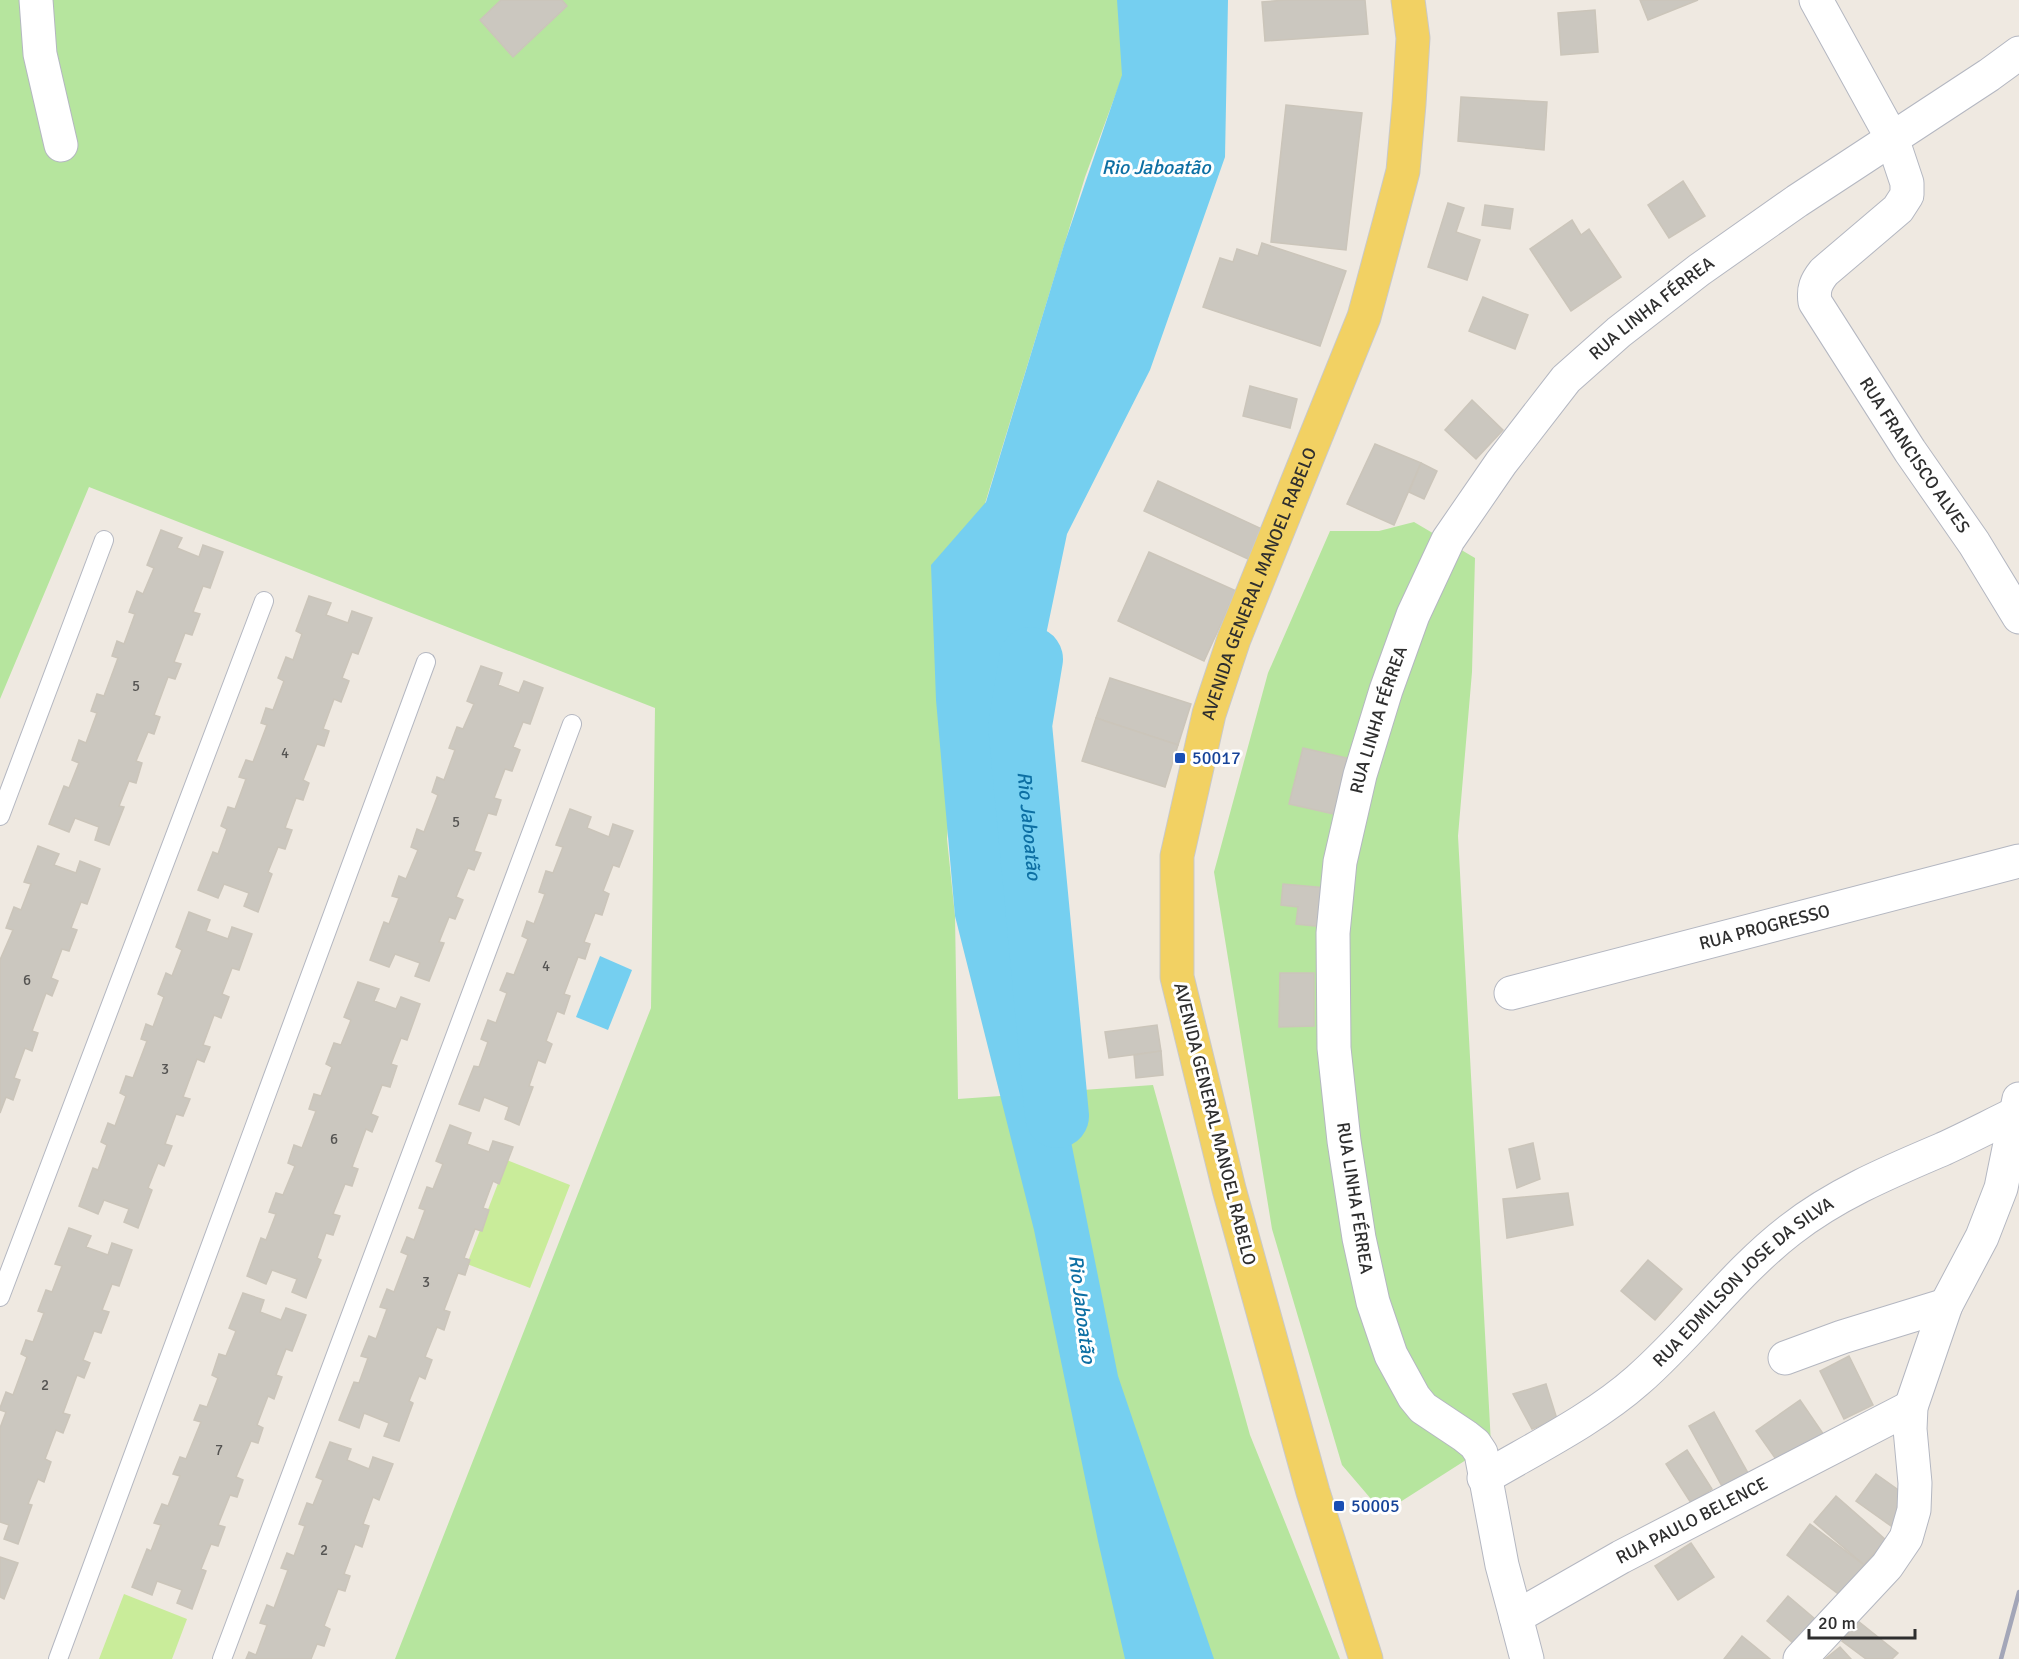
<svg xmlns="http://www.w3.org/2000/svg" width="2019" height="1659" viewBox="0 0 2019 1659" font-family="Signika,sans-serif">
  <rect width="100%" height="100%" fill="#efe9e1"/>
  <!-- green -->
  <g fill="#b6e59e">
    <path d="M0,0H1119L1131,53L1085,177L980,520L960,688L947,839L955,916L958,1099L1153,1085L1250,1435L1340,1659H395L651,1008L655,708L89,487L0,699Z"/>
    <path d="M1414,522L1475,558L1472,672L1458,836L1491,1444L1383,1513L1342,1465L1272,1229L1214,872L1268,673L1330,531H1379Z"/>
  </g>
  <!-- pitch -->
  <g fill="#c9ec9a">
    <path d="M507,1160L570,1185L530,1288L467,1264Z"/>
    <path d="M124,1594L187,1619L172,1659H99Z"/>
  </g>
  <!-- water -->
  <g fill="#75cff0">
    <path d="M1117,0H1228L1225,157L1150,370L1067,534L1007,822L1118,1376L1214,1659H1125L1098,1541L1034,1230L955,916L936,700L931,565L986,502L1064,245L1122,75Z"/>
    <path d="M600,956L632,970L608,1030L576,1017Z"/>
  </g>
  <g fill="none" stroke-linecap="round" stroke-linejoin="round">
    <!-- river -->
    <path stroke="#75cff0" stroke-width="64" id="s1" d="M1031,659L1020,725L1057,1116"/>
  </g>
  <!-- building -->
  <g fill="#cbc7bf" stroke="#cbc5ba" stroke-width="1.5">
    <path d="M501,0H562L567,6L513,57L480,20Z"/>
    <path d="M1285,0H1365L1368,34L1265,41L1262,2Z"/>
    <path d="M1640,0H1698L1648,20Z"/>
    <path d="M1595,10L1598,52L1561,55L1558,13Z"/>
    <path d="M1461,97L1547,102L1544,150L1458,141Z"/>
    <path d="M1286,105L1362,113L1346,250L1271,242Z"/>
    <path d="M1683,181L1705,216L1669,238L1648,205Z"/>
    <path d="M1448,203L1464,208L1456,232L1480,240L1467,280L1428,267Z"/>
    <path d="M1485,205L1513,209L1510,229L1482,225Z"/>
    <path d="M1572,220L1581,235L1589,229L1621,277L1571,311L1530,249Z"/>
    <path d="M1262,243L1346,271L1320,346L1203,307L1220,258L1233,262L1237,249L1258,256Z"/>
    <path d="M1483,297L1528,315L1515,349L1469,331Z"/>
    <path d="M1250,386L1297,399L1290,428L1243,416Z"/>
    <path d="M1472,400L1503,430L1476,459L1445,430Z"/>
    <path d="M1375,444L1421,463L1394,525L1347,504Z"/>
    <path d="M1421,463L1437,471L1424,499L1409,492Z"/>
    <path d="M1158,481L1262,529L1248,559L1144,511Z"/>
    <path d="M161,530L182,538L177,548L199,557L203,545L223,552L210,588L203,586L193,612L200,614L192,635L185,633L174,662L181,664L175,679L168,677L154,715L160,717L154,734L148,732L136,761L142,763L136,783L129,781L119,806L124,807L109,845L95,840L99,827L75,818L69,832L49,824L64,786L69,788L79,763L72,760L79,740L86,743L97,713L91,711L97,694L104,696L118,658L112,656L117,641L124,644L135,614L129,612L137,591L143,594L154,568L147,565Z"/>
    <path d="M1149,552L1236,591L1204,661L1118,621Z"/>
    <path d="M309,596L331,603L326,615L348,623L352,611L372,618L358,654L352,652L342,678L349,681L341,702L334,699L323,729L329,731L324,746L317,744L303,780L309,783L303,800L296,798L285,828L292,830L285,849L278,847L268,872L272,874L258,912L244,906L249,893L224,884L218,898L198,890L213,852L218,854L227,829L221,826L228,807L235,809L246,779L239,777L246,760L253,762L267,725L261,723L266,708L273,710L284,681L278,678L286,657L293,660L302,634L296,631Z"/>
    <path d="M481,666L502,673L498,685L519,693L524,681L543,688L530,724L523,722L513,747L520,750L512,771L505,769L494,798L501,800L496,815L488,813L474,851L481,853L474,870L468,868L456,897L463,900L455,919L449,917L439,942L444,943L429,981L415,976L420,963L395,954L389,967L370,960L384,922L389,924L399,898L392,896L399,876L406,879L418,850L411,847L417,829L424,832L438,795L432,792L437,777L444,780L455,750L449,748L457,727L463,729L474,704L467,701Z"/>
    <path d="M1110,678L1191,704L1178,745L1096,718Z"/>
    <path d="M1096,718L1178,745L1165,787L1082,761Z"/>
    <path d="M1303,748L1347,758L1334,814L1289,804Z"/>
    <path d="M570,809L591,817L587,828L609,837L613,824L633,831L619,867L613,865L603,891L609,894L602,915L595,913L584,942L590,944L585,959L578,957L564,994L570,996L564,1014L557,1011L546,1041L552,1044L545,1063L538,1060L529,1086L533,1087L519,1125L505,1119L509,1107L484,1097L479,1111L459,1104L474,1066L479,1067L488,1042L481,1039L488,1020L496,1023L507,993L500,990L507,973L514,975L528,939L522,936L527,921L534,924L545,894L539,892L546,871L553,873L563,847L556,845Z"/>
    <path d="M38,846L59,854L54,865L76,873L80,861L100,869L87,904L81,902L71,928L77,930L69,951L62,949L51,978L58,981L52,996L46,993L32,1031L38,1033L32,1051L25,1048L14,1078L20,1080L13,1100L6,1097L0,1113V960L13,930L6,928L14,907L21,910L31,884L24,882Z"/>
    <path d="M1283,884L1327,888L1324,927L1296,924L1298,907L1281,905Z"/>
    <path d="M189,912L210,920L206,931L228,939L232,927L252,934L239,970L232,968L222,994L229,997L221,1018L214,1015L203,1045L210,1047L204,1062L197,1059L183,1097L190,1099L183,1116L176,1114L165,1144L172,1146L164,1166L158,1163L148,1188L152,1190L138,1228L124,1222L129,1209L104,1200L98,1214L79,1206L93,1168L98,1170L107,1145L101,1142L108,1123L115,1126L126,1096L120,1093L126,1076L133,1078L147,1041L141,1039L146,1024L153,1027L164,997L158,994L166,973L172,976L182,950L176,947Z"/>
    <path d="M1280,973H1314V1026L1279,1027Z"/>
    <path d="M358,982L379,989L374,1001L396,1009L401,997L420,1004L407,1040L401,1038L391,1064L397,1066L390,1087L382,1085L371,1114L378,1117L372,1132L366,1129L352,1167L358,1169L352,1186L345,1184L333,1214L340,1216L333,1235L326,1233L317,1258L321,1260L306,1298L292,1292L297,1279L272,1270L266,1284L247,1276L261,1238L266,1240L276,1214L269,1212L276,1193L283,1195L295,1166L288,1163L294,1145L302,1148L316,1111L309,1109L314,1094L321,1096L332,1067L326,1064L334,1043L341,1045L351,1020L344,1017Z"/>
    <path d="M1157,1025L1161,1051L1109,1058L1105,1032Z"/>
    <path d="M1161,1051L1163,1075L1136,1078L1134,1055Z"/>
    <path d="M450,1125L471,1133L467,1144L489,1152L493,1141L513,1147L499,1184L493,1181L483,1208L489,1210L482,1231L475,1229L464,1258L470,1260L465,1275L458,1273L444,1310L450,1312L444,1330L437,1327L425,1357L432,1360L425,1379L419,1376L409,1401L413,1403L399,1441L384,1436L389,1423L364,1413L359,1428L339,1420L354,1382L359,1383L368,1358L361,1356L369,1336L376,1339L387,1309L380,1307L387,1289L394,1292L408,1255L401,1252L407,1237L414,1240L425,1210L419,1208L427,1187L433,1189L443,1164L436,1161Z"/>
    <path d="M1533,1143L1540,1179L1517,1188L1509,1149Z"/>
    <path d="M1568,1193L1573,1225L1507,1238L1503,1199Z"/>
    <path d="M69,1228L91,1236L86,1247L108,1255L112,1243L132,1250L119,1286L112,1284L102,1310L109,1312L101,1333L94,1331L83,1360L90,1363L84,1378L77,1375L63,1413L70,1415L63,1433L56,1430L45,1459L51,1462L44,1482L38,1479L28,1504L32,1505L18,1544L4,1539L9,1525L0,1522V1428L6,1412L0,1410V1408L6,1392L13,1395L27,1357L21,1354L26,1340L33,1342L44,1313L38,1311L46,1290L52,1292L62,1266L55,1264Z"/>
    <path d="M1648,1260L1682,1289L1655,1320L1621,1291Z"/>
    <path d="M243,1293L264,1300L260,1312L281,1320L286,1308L306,1315L292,1351L286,1349L276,1375L282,1377L274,1399L268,1396L257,1425L263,1428L258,1443L251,1441L236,1477L243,1480L237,1497L230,1495L218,1525L225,1527L218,1546L211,1544L201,1569L206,1571L192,1609L177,1603L182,1590L157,1581L152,1595L132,1587L147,1549L151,1551L161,1525L154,1523L162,1504L168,1506L180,1476L173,1474L180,1457L186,1459L201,1422L194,1420L200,1405L207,1407L218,1378L212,1375L219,1354L226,1356L236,1331L229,1328Z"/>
    <path d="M1849,1356L1873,1405L1844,1419L1820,1371Z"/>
    <path d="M1546,1384L1557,1419L1532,1429L1513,1394Z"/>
    <path d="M1800,1400L1824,1435L1780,1465L1756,1431Z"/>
    <path d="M1714,1412L1748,1473L1723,1488L1689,1426Z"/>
    <path d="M330,1442L351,1449L347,1460L369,1469L373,1457L393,1464L379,1500L373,1497L363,1524L369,1526L362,1547L355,1544L344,1574L350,1576L345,1591L338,1589L324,1626L330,1629L324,1646L317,1644L311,1659H246L249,1652L256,1655L267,1625L260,1623L267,1605L274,1608L288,1570L281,1568L287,1553L294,1556L305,1526L299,1524L307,1503L313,1505L323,1480L316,1477Z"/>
    <path d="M1687,1450L1712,1489L1691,1503L1666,1464Z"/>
    <path d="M1876,1474L1911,1499L1891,1526L1856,1501Z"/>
    <path d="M1836,1496L1886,1540L1864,1565L1814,1522Z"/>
    <path d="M1810,1524L1864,1565L1841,1596L1787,1555Z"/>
    <path d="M1691,1543L1714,1577L1678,1600L1655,1566Z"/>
    <path d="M0,1557L18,1563L4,1599L0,1597Z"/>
    <path d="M1788,1596L1821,1624L1800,1649L1767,1621Z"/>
    <path d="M1858,1621L1898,1653L1892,1659H1866L1842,1641Z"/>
    <path d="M1742,1636L1770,1659H1724Z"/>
    <path d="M1840,1647L1851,1659H1825Z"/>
  </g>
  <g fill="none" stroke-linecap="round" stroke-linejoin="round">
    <defs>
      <g id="service">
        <path d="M0,816L104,540"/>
        <path d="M0,1297L264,601"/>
        <path d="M58,1659L426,662"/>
        <path d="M222,1659L572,724"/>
      </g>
      <g id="minor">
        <path d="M36,0L40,54L61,145"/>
        <path id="s2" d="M1816,0L1892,138L1907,183V195L1898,209L1824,272C1816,282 1813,289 1815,302L1910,451L1974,543L2019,617"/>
        <path id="s3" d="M1511,993L2019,861"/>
        <path d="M1785,1358L1842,1337L1946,1305"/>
        <path id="s4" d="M1484,1478C1535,1448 1594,1419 1638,1380C1692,1333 1733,1274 1790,1230C1836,1194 1889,1172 1943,1149C1967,1138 1992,1125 2017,1113"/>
        <path id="s5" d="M1516,1617L1502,1565L1481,1453L1475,1444L1465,1436L1423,1408L1414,1397L1391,1355L1373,1302L1359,1238L1344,1141L1334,1048L1333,933L1340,862L1360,775L1386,690L1413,615L1448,540L1501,463L1566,379L1619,332L1699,270L1797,201L1989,75L2019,53"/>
        <path id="s6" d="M1527,1659L1516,1617L1621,1557L1911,1407"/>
        <path d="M1800,1659L1887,1566L1906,1538L1914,1510L1915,1483L1910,1429L1911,1407L1946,1305L1982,1237L2001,1188L2019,1099"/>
      </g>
      <g id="primary">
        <path id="s7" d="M1366,1659L1313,1492L1229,1189L1177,977V856L1209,714L1234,639L1364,317L1389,224L1403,171L1409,104L1413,38L1408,0"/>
      </g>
    </defs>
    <!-- service casing -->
    <use href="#service" stroke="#b4b7c1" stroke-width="20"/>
    <!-- minor casing -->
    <use href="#minor" stroke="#b4b7c1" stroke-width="35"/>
    <!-- primary casing -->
    <use href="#primary" stroke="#c9c9c9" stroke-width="35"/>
    <!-- service -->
    <use href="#service" stroke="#fff" stroke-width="18"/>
    <!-- minor -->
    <use href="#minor" stroke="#fff" stroke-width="33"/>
    <!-- primary -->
    <use href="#primary" stroke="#f2d163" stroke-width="33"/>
    <!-- rail -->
    <path stroke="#a3a6b8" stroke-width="4.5" d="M2001,1659L2019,1592"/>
  </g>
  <!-- markers -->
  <g fill="#1a4fb4" stroke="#fff" stroke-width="2">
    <rect x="1174" y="752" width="12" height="12" rx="3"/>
    <rect x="1333" y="1500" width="12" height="12" rx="3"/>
  </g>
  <g text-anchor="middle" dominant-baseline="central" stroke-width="6" stroke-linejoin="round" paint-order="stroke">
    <!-- number labels -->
    <g font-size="15" fill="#555452">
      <text x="136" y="686">5</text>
      <text x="285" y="753">4</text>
      <text x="456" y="822">5</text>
      <text x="546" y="966">4</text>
      <text x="27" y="980">6</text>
      <text x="165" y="1069">3</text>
      <text x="334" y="1139">6</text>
      <text x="426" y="1282">3</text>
      <text x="45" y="1385">2</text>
      <text x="219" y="1450">7</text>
      <text x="324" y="1550">2</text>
    </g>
    <!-- street labels -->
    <g font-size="18" fill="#2e2e2e" stroke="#fff">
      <text stroke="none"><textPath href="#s5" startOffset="1455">RUA LINHA FÉRREA</textPath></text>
      <text stroke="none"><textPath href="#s2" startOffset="546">RUA FRANCISCO ALVES</textPath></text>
      <text stroke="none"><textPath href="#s7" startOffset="1114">AVENIDA GENERAL MANOEL RABELO</textPath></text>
      <text stroke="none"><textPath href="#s5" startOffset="951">RUA LINHA FÉRREA</textPath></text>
      <text stroke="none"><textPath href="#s3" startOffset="262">RUA PROGRESSO</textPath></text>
      <text transform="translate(1215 1124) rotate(76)">AVENIDA GENERAL MANOEL RABELO</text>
      <text transform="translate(1355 1198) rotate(81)">RUA LINHA FÉRREA</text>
      <text stroke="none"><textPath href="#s4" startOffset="327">RUA EDMILSON JOSE DA SILVA</textPath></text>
      <text stroke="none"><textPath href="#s6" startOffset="244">RUA PAULO BELENCE</textPath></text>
    </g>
    <!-- transit labels -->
    <g font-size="18" fill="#164399" stroke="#fff" text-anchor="start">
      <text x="1192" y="758">50017</text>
      <text x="1351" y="1506">50005</text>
    </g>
    <!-- water labels -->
    <g font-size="20" font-style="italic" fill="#0d6fa3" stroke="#fff">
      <text x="1156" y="167">Rio Jaboatão</text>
      <text stroke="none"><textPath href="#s1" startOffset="168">Rio Jaboatão</textPath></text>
      <text transform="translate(1082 1309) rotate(83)">Rio Jaboatão</text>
    </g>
  </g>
  <!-- scale -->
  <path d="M1809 1629v9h106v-9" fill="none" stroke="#2e2e2e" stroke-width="3"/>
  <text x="1818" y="1629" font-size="18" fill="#2e2e2e" stroke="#ffffff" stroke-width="4.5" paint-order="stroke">20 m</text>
</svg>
